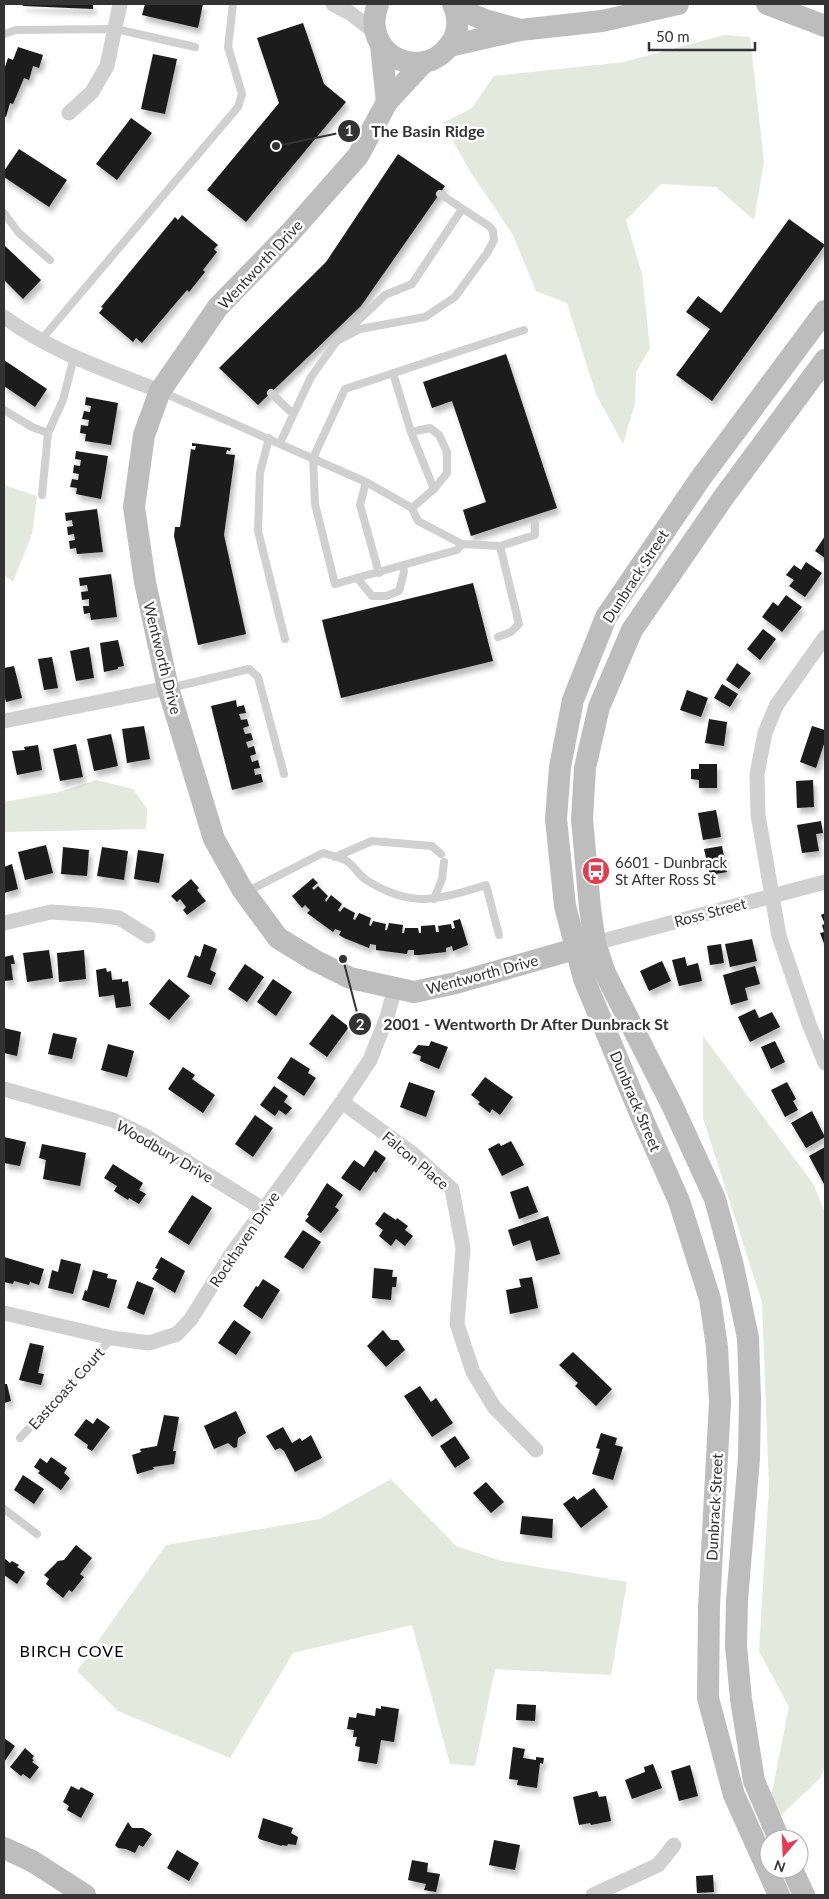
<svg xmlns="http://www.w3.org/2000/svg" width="829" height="1899" viewBox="0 0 829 1899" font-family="Lato,sans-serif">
  <defs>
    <filter id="shadow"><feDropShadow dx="3" dy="5.5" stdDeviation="2.5" flood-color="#0004"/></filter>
  </defs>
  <rect width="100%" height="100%" fill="#fff"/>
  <!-- green -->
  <g fill="#e3e9dc">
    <path d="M724,35L750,37L764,162L754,220L716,187L661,184L626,220L642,274L650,348L636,372L635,403L623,444L596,394L567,303L536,291L513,235L470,171L443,123L472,108L494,76L624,62Z"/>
    <path d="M4,485L37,496L32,534L13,582L4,575Z"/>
    <path d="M96,780L133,789L147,809L146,829L4,832V802L59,792Z"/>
    <path d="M703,1036L814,1185L825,1213V1766L820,1778L764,1832L789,1707L759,1651L769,1487L762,1302L703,1118Z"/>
    <path d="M391,1479L456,1546L502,1561L627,1582L611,1675L495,1669L475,1766L450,1764L412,1625L293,1653L230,1758L118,1711L77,1671L166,1545L320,1519Z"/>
  </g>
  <!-- building -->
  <g fill="#1a1a1a" filter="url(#shadow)">
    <path d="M23,4H93V9L23,6Z"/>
    <path d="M145,4H203L198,28L142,15Z"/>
    <path d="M303,23L324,84L346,102L246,222L207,190L279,103L257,38Z"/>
    <path d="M18,47L43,55L39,68L33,66L29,80L24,78L13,104L10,103L6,117L4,116V70L8,58L13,60Z"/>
    <path d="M153,54L177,59L165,114L141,109Z"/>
    <path d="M131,118L152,133L117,180L96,164Z"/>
    <path d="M19,149L67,180L49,207L4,177V171Z"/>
    <path d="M398,154L445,186L361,306L258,405L219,368L326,262Z"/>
    <path d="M182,215L218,245L214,249L217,252L203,270L205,272L189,292L187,290L142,343L136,338L133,342L99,313L103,308L101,307L175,217L178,220Z"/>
    <path d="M789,219L825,245L712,401L676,375L710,329L686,312L698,296L721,313Z"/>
    <path d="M4,245L41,280L23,299L4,280Z"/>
    <path d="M506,354L557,508L471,536L463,510L486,502L452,401L432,408L423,382Z"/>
    <path d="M4,360L47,389L35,407L4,386Z"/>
    <path d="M86,397L118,403L111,445L85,441L86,434L80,433L81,425L88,426L89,420L82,419L84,411L90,412L91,406L85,405Z"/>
    <path d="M192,443L231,448L230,451L227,450L226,454L235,455L224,535L246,634L198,645L174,536L175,527H180L191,449L195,450L196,446H192Z"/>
    <path d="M76,451L108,456L101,499L76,494L77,488L70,487L72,479L78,480L79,474L73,473L74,465L80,466L81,460L75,459Z"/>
    <path d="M97,509L103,552L77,554L76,548L70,549L69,541L75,540L74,534L68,535L67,527L73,526L72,520L66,521L65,513Z"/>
    <path d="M825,536V558L815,551Z"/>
    <path d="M806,562L822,573L805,597L789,586L794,580L786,575L794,565L801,570Z"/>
    <path d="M111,574L117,617L91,620L90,613L84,614L83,606H89V599L82,600L81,592L88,591L87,585L80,586L79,578Z"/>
    <path d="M473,583L493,661L341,698L322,620Z"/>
    <path d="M786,595L802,607L782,632L762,617L773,602L778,606Z"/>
    <path d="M763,629L776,639L760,660L747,649Z"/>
    <path d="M118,640L124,666L118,667V669L104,672L100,643Z"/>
    <path d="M89,647L94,678L76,681L70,651Z"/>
    <path d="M52,657L58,688L44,690L38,659Z"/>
    <path d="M737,663L751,673L739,689L726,680Z"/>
    <path d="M14,666L22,698L6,702L4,693V668Z"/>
    <path d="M722,684L738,694L730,707L714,698Z"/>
    <path d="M687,690L708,698L701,717L680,710Z"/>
    <path d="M236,700L237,707L244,705L246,713L239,714L241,720L247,719L249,726L243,728L245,734L251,733L253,740L246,742L248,748L254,746L256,754L250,756L252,762L258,760L260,768L254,769L255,775L261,774L263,782L232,790L211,706Z"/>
    <path d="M709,719L727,722L724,746L705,743Z"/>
    <path d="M144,726L150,759L127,763L122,729Z"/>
    <path d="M812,726L825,730V741L816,768L800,762Z"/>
    <path d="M111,734L118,766L94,771L87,739Z"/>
    <path d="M76,744L83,777L60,781L53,749Z"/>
    <path d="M38,745L42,770L17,775L12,751L25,750L24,747Z"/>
    <path d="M699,764H717V788H699V780L691,779V769H699Z"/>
    <path d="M813,780L814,807L797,808L796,781Z"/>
    <path d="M716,810L721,837L703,840L698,813Z"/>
    <path d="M821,821L823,833L816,834L819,851L802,853L797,825Z"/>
    <path d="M46,845L53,873L25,880L18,852Z"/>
    <path d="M722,846L727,872L710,875L704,849Z"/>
    <path d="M63,847L89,850L87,876L61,874Z"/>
    <path d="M102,847L128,851L124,880L97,876Z"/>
    <path d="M138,850L164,854L159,883L134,879Z"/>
    <path d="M12,864L18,889L4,893V867Z"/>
    <path d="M313,878L318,883L312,888L314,890L318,886L328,896L325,900L326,902L331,895L342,904L338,910L340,912L344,907L355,913L353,919L355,920L359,913L371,918L369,925L371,926L373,921L386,924L385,930H387L389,923L403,925L402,933H404L405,928H418L419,933H421V926L435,925L436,932H439L438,926L451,924L452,929L455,928L453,921L460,919L468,945L453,951L452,946L446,948V952L419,955H414V950H408L407,954L376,950V945L370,944L369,948L344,938L339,935L341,931L335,929L333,932L311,916L307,913L310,910L305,905L302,908L292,896Z"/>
    <path d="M191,879L199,888L197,890L206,901L187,915L183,910L186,907L180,899L177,902L171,896Z"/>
    <path d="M825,913V946L820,933L824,932L822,925L825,924L821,915Z"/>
    <path d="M752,939L757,961L730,967L725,944Z"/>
    <path d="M204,944L217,949L210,970L216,973L211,985L187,977L195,955L200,957Z"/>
    <path d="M721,944L724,963L710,965L707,946Z"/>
    <path d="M49,950L53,978L27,982L23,953Z"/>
    <path d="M84,950L86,979L59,982L57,953Z"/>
    <path d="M13,955L15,964H11L13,980L4,981V957Z"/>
    <path d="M685,957L687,966L698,963L702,981L679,986L672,960Z"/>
    <path d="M662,961L671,981L649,991L640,971Z"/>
    <path d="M245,964L264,977L247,1002L228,989Z"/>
    <path d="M755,966L760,984L745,988L748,1000L731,1005L723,975Z"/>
    <path d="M106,968L107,972L111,971L112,980L122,979V982L128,981L131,1006L116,1008L114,995L99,997L96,970Z"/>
    <path d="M169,979L190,996L169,1020L149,1004Z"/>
    <path d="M273,979L292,992L276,1016L257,1002Z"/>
    <path d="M755,1009L759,1018L772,1012L780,1027L750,1042L738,1017Z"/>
    <path d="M332,1014L349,1027L327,1057L309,1044Z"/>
    <path d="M4,1028L21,1032L17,1056L4,1053Z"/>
    <path d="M53,1033L77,1038L72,1059L48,1054Z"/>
    <path d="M431,1041L448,1047L439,1069L420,1061L421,1056L412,1053L418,1045L429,1046Z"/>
    <path d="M775,1041L785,1062L771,1069L761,1047Z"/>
    <path d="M108,1044L134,1051L127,1077L101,1070Z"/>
    <path d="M291,1057L310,1069L308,1073L316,1078L304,1096L277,1078Z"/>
    <path d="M183,1067L195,1075L192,1079L215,1095L203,1113L168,1089Z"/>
    <path d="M485,1077L513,1097L500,1115L492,1109L490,1113L478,1104L480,1102L471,1095Z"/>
    <path d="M409,1082L435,1091L426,1117L400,1107Z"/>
    <path d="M787,1082L796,1099L793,1101L798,1110L785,1117L771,1090Z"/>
    <path d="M274,1086L288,1096L284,1102L292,1108L286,1115L279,1110L275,1116L260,1105Z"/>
    <path d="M812,1111L825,1137L806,1148L791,1123Z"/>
    <path d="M255,1115L273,1128L253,1157L235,1144Z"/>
    <path d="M4,1137L26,1142L20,1166L4,1163Z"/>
    <path d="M511,1141L524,1165L502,1176L488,1149L499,1143L501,1146Z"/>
    <path d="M42,1144L86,1153L80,1186L43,1179L46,1160L39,1158Z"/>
    <path d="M825,1147V1183L824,1184L809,1156Z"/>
    <path d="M375,1150L386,1158L376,1173L374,1171L360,1191L341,1178L354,1160L364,1167Z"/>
    <path d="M113,1164L143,1183L139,1190L146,1194L139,1204L129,1198L128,1200L114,1191L117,1186L104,1178Z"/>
    <path d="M327,1183L343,1195L335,1207L339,1210L321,1233L305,1221L309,1216L307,1215Z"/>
    <path d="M528,1186L538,1212L519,1219L510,1192Z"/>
    <path d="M192,1195L212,1208L189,1245L168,1232Z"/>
    <path d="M384,1212L396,1220L397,1218L408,1226L405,1230L413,1236L405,1246L396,1239L391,1246L379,1236L383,1230L375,1224Z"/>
    <path d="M548,1216L560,1254L536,1261L530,1240L513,1246L508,1230Z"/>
    <path d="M303,1230L321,1242L303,1269L284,1257Z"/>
    <path d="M4,1257L44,1269L39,1285L30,1282L29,1285L14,1281L13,1284L4,1282Z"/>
    <path d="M161,1257L185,1271L175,1293L152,1279L158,1269L155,1268Z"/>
    <path d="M61,1259L81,1264L73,1294L48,1288L52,1270L58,1272Z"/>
    <path d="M374,1268L393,1270L392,1277H397L396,1287H392L391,1300L372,1298Z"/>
    <path d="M93,1270L108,1274L107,1278L117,1280L109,1308L82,1300L85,1290L87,1291Z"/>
    <path d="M532,1277L538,1308L510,1314L506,1290L521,1287L519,1279Z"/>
    <path d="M263,1279L280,1290L262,1319L243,1306L256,1286L258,1287Z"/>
    <path d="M137,1281L154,1288L144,1315L127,1308Z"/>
    <path d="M234,1320L251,1332L236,1355L218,1343Z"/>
    <path d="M383,1330L391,1340H398L405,1350L386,1367L367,1346Z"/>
    <path d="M30,1343L44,1346L38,1373L44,1374L41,1385L19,1380Z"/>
    <path d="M573,1352L612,1389L596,1406L575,1386L578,1383L559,1365Z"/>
    <path d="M4,1384H7L11,1401L4,1403Z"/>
    <path d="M420,1386L431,1402L436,1398L453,1423L432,1437L404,1396Z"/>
    <path d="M236,1411L246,1433L238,1438L237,1447L234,1448L228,1443L214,1449L204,1426Z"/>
    <path d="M164,1415L179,1417L173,1451H176L174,1464L153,1467L154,1469L137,1474L132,1455L141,1452L140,1449L157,1446Z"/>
    <path d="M97,1418L110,1427L92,1451L87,1448L88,1445L74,1435L86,1419L93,1424Z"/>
    <path d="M283,1427L292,1443L300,1438L302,1441L311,1435L322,1458L295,1472L284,1451L280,1448L275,1450L266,1436Z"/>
    <path d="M601,1433L617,1438L615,1445L623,1447L613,1480L592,1474L600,1449L596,1448Z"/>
    <path d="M455,1436L470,1458L455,1468L440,1446Z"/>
    <path d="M51,1457L67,1468L64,1473L70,1478L61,1490L38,1473L40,1471L34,1467L40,1458L47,1463Z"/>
    <path d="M23,1475L44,1489L34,1504L14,1490Z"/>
    <path d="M486,1482L504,1502L491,1513L473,1493Z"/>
    <path d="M594,1488L608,1507L581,1528L563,1504L574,1496L577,1500Z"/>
    <path d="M522,1516L553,1519L552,1538L520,1534Z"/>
    <path d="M76,1545L92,1558L80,1574L84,1577L72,1592L69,1590L63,1598L46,1584L49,1579L44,1575L58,1561L64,1560Z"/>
    <path d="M4,1558L10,1563L12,1561L19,1565L17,1567L25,1572L17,1584L4,1575Z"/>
    <path d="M517,1704L536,1705L535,1721L516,1720Z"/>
    <path d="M381,1706L399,1709L394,1742L381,1740L377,1764L358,1761L360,1747L355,1746L357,1737H353L354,1730L347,1729L349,1717L356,1718L357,1713L375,1716L376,1708L381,1709Z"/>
    <path d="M4,1738L15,1746L4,1762Z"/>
    <path d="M513,1747L525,1749L523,1758L536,1760V1757L544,1758L543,1764L540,1763L537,1788L517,1785L518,1780L509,1779Z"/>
    <path d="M25,1748L34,1756L32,1759L34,1760L32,1762L39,1767L30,1779L23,1774L21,1776L10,1767Z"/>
    <path d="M653,1764L662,1788L632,1799L625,1780L645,1772L644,1767Z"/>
    <path d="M690,1765L698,1796L679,1801L671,1771Z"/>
    <path d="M71,1786L79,1790L81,1787L94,1794L81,1818L67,1810L69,1806L63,1802Z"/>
    <path d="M597,1791L599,1797L606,1796L611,1821L591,1825L590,1823L579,1825L573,1797Z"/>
    <path d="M263,1818L293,1828L291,1833L298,1837L296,1845L288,1844L287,1846L282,1845V1846L259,1839L258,1837Z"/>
    <path d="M128,1822L132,1828H143L152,1834L143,1847L139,1845L135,1853L126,1849L118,1848L115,1845Z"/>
    <path d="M494,1840L520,1845L515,1870L489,1865Z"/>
    <path d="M177,1850L199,1863L189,1881L167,1868Z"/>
    <path d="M412,1860L428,1863L427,1872L440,1874L436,1892L424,1890L426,1884L408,1880Z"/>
    <path d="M713,1875L714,1892L697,1893L696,1876Z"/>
  </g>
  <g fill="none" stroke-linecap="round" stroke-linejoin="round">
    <!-- lane -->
    <g stroke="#d0d0d0" stroke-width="8">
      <path d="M4,34L16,30L116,29L195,47"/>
      <path d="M4,213L18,232L50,260"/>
      <path d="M524,330L345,389L313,458L315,504L335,584L457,550L462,544L500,546L535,535V524"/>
      <path d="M343,335L385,295L412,284L462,209"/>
      <path d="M41,340L238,107L242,94L228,47L233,4"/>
      <path d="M393,373L411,432L434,489L412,508"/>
      <path d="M162,392L366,482L412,508L418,521L462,544"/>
      <path d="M271,393L293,414"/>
      <path d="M4,410L32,427L48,433"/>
      <path d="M411,432L430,428L439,435L447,452V473L434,489"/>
      <path d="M269,438L260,473L258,531L285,639"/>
      <path d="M280,443L311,377L337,341L360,329L425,317L455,297L487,253L494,240L493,231L489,226L440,194"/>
      <path d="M366,482L360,505L379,573"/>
      <path d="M42,495L48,433L63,400L74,357"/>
      <path d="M358,579L372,596H386L399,591L404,572L403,566"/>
      <path d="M498,637L511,632L519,624L500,546"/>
      <path d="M170,688L249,669L258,677L284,774"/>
      <path d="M335,857L372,841L432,846L441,854"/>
      <path d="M246,892L323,853C330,855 339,857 345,860C353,864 358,874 365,879C410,909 438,900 486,885L499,935"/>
      <path d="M434,899L442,879L444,862"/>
      <path d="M20,1438L112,1338"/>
      <path d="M4,1509L37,1534"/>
    </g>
    <!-- street -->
    <g stroke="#d0d0d0" stroke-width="15">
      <path d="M333,4L350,13L376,33"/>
      <path d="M69,113L92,92L107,66L120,4"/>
      <path d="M4,317C50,351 106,370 160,391"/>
      <path d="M825,637L776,706L765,733L757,774L758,815L779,936L809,1024L825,1063"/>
      <path d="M4,721L168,688"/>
      <path d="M4,923L51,912L95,915L119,918L148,936"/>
      <path d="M595,943L825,882"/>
      <path d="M4,1089L113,1120L145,1136L263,1209"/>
      <path d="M342,1102L413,1154L452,1189L463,1248L457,1324L473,1372L494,1407L536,1450"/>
      <path d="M4,1313L112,1338L149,1343L177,1334L191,1319L230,1256L342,1102L370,1060L387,1017L395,988"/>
      <path d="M593,1895L658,1865L674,1845"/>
    </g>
    <!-- secondary -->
    <g stroke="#bdbdbd" stroke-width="22">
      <path d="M378,4C358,56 428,88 454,38C459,28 458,14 453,4"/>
      <path d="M767,4L825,26"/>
      <path d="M455,7L485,20L517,29"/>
      <path d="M381,45L387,102"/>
      <path d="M449,46L520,30L602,21L678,4"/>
      <path d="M424,62L387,102L358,156L290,233L218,307L160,391L144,435L134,507L145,582L168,688L214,839L242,889L278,938L314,960L350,978L414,992L456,983L589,945"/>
      <path d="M779,1839L754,1781L741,1699L736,1646L737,1600L749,1458L750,1398L748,1338L733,1266L715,1199L673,1107L605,973L595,943L590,908L582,819L585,768L599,707L632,630L723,498L825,360"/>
      <path d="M4,1848L32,1861L85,1895"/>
      <path d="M792,1869L804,1895"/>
      <path d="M779,1895L734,1795L708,1698L709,1607L720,1402L717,1347L710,1299L679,1201L643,1120L584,979L565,906L556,819L560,767L573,700L606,617L700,479L825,311"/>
    </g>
  </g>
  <!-- icons -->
  <defs>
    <symbol id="bus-disc" viewBox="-11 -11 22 22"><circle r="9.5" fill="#e13e52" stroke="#fff"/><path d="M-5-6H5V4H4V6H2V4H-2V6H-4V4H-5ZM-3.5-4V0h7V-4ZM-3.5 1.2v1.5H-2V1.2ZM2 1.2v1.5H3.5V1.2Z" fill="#fff"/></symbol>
  </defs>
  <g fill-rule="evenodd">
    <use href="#bus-disc" x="580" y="855" width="32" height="32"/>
  </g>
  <g text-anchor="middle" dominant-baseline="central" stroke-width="5" stroke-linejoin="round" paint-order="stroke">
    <!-- street labels -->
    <g font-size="15" fill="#333" stroke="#fff">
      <text transform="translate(260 264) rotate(-47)">Wentworth Drive</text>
      <text transform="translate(635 576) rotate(-57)">Dunbrack Street</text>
      <text transform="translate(163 658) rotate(76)">Wentworth Drive</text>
      <text transform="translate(710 912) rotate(-15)">Ross Street</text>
      <text transform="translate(482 974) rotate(-15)">Wentworth Drive</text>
      <text transform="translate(636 1101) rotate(67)">Dunbrack Street</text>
      <text transform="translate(165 1151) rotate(30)">Woodbury Drive</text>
      <text transform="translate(416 1160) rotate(40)">Falcon Place</text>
      <text transform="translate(244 1239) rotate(-56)">Rockhaven Drive</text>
      <text transform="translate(66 1388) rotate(-48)">Eastcoast Court</text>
      <text transform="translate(714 1507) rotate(-87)">Dunbrack Street</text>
    </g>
    <!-- poi labels -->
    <g font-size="15" fill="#333" stroke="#fff" text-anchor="start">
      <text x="615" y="862">6601 - Dunbrack<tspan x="615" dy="17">St After Ross St</tspan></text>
    </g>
    <!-- neighbourhood labels -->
    <g font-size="16" letter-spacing="1" fill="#000" stroke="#fff">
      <text x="72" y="1650">BIRCH COVE</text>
    </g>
  </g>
  <!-- callouts -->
  <path fill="none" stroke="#333" stroke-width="2" d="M276 146L349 131M343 959L360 1024"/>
  <g fill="#333" stroke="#fff" stroke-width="2">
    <circle cx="276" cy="146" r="5"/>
    <circle cx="343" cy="959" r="5"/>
    <circle cx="349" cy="131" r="12"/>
    <circle cx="360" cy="1024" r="12"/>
  </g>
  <g font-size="15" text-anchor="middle" font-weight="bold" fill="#fff">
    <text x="349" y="136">1</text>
    <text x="360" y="1030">2</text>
  </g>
  <g font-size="16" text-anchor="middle" font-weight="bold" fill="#333" stroke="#fff" stroke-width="5" stroke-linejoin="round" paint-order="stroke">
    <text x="428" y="137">The Basin Ridge</text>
    <text x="526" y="1030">2001 - Wentworth Dr After Dunbrack St</text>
  </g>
  <!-- border -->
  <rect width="829" height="1899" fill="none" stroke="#333333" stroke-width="10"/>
  <!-- north arrow -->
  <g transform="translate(784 1854) rotate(199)"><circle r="24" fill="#ffffff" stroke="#adadad"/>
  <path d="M0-4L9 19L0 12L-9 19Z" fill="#e13e52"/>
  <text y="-8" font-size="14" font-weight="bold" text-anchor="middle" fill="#333333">N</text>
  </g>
  <!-- scale -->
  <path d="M649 42v8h106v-8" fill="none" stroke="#333333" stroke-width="2.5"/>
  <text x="656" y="42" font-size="15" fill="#333333" stroke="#ffffff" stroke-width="4" paint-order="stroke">50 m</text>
</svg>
